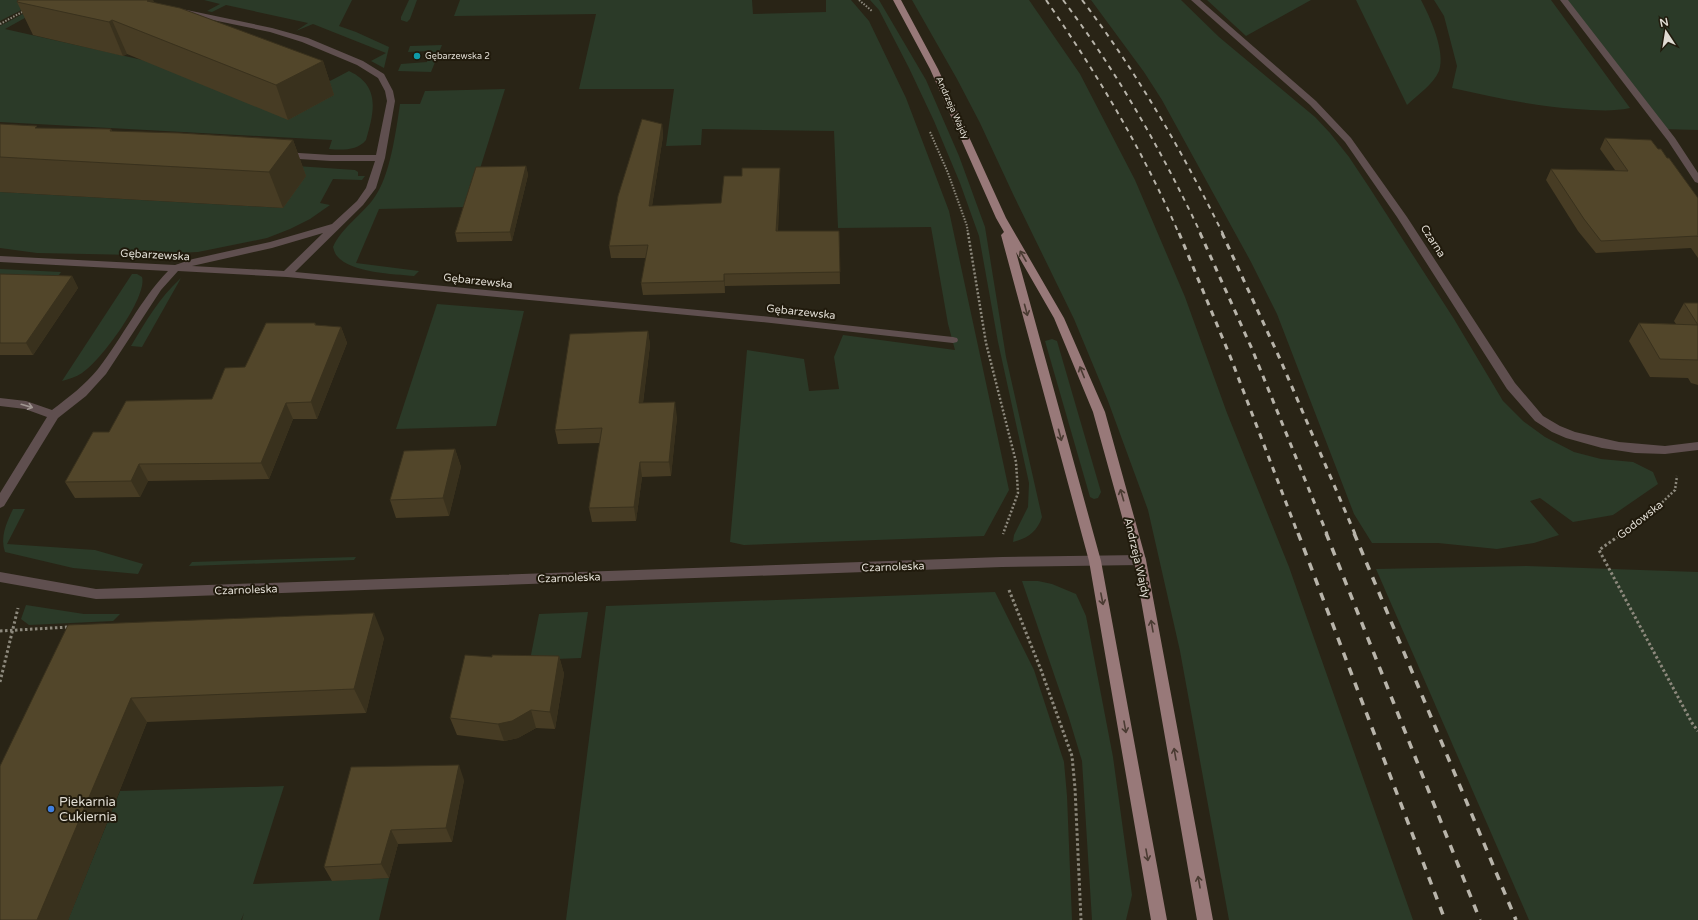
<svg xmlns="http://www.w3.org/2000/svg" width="1698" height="920" viewBox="0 0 1698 920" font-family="'Varela Round',sans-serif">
  <rect width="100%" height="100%" fill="#292416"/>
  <!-- green -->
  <g fill="#2b3a28">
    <path d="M0,0H41L0,21Z"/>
    <path d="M49,0H90L41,9L5,29L147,61L311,91L349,71C381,86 374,112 366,140C357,151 342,150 329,149L332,140L0,122V26Z"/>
    <path d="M204,0H352L339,26L356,32L389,47L384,68L371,61L386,53L313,24L296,31L308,23L226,5L212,12L207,11L220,4Z"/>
    <path d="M409,0H417L410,19L407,22L401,20V17Z"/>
    <path d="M460,0H752L753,14L826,12V0H851L869,21L906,98L949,211L1009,490L984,536L744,545L730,542L747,350L804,359L809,391L839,389L834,357L843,335L955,350L948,324L931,227L838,228L834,131L702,129L701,145L666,146L674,89H579L596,14L454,16Z"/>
    <path d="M870,0H879L926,80L959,156L985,227L1006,357L1042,517C1037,532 1028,538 1013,542L1014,535L1028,507L1029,483L998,342L979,236L960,183L934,121L909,68L879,10Z"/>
    <path d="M912,0H1029L1080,74L1135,180L1185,297L1227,413L1289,567L1413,920H1229L1180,651L1148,510L1108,401L1074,319L1013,194L980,123L957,79Z"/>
    <path d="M1091,0H1181L1219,37L1315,117L1330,133L1349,157L1369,187L1454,319L1503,401L1523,421L1545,437L1574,452L1601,459L1633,462L1653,472L1658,484L1613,515L1573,522L1540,498L1530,501L1559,535L1534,543L1497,549L1438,543H1372L1354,514L1277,314L1251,262L1162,100L1144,72Z"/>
    <path d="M1207,0H1311L1246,36Z"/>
    <path d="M1356,0H1421C1430,17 1446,52 1439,71C1433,85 1417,95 1407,105Z"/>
    <path d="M1434,0H1551L1630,108C1611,112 1595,110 1576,109C1533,106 1493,97 1452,88L1457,66L1444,16Z"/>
    <path d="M1565,0H1698V130L1661,129Z"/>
    <path d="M442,45L431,72L398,71L401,64L427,62L429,51L408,52L410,46Z"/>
    <path d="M505,89L468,207L379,209L356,263L419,271L414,276C394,274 351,273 337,256C335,254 334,250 333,247C342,227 362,215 374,198C390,177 396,131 400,104H420L425,91Z"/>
    <path d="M282,165L355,170L358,172V176H365L362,180L333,179L320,203L330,205L310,219L290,229L267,238L198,252L136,255L37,253L0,248V192L283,208Z"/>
    <path d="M0,269L61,272L33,312L0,282Z"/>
    <path d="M132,274H137L142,277C148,297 100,362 82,373C76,377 69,379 62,381Z"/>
    <path d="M181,278L142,347L131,346C146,321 159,298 181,278Z"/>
    <path d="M437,304L524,311L496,426L396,429Z"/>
    <path d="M1052,339L1057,341L1101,492L1098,498L1094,499L1090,497L1045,341Z"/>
    <path d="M13,509H25L7,544L95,550L143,564L138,574L73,568L5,552C0,537 6,524 13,509Z"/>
    <path d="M356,557L354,560L189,566L192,562Z"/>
    <path d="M1527,566L1698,572V920H1529L1376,569Z"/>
    <path d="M1022,581H1038L1052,584L1076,594L1086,616L1113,757L1132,895L1126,920H1092L1082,761L1069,718Z"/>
    <path d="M995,592L1034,670L1064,762L1067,796L1072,920H566L606,606Z"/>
    <path d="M26,605L84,614H120L113,621L29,625L21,619Z"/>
    <path d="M588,612L581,658L530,660L539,614Z"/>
    <path d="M284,786L253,884L389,878L379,920H242L244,913L241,920H68L120,791Z"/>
  </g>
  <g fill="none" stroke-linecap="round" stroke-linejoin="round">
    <!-- path-far2 -->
    <g stroke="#8d897d" stroke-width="2" stroke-dasharray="1.5 1.5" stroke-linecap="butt">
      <path d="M859,0L872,11"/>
      <path d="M0,24L24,11"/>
      <path d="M930,132L948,173L967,226L968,234"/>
    </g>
    <!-- path-far1 -->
    <g stroke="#8d897d" stroke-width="2.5" stroke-dasharray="2 2" stroke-linecap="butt">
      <path d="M968,233L986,343L1016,462L1018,493L1003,534"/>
      <path d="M1621,534L1648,516L1675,490L1677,476"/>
    </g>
    <!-- path -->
    <g stroke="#8d897d" stroke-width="3" stroke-dasharray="2.5 2.5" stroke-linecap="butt">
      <path d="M1623,533L1599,550L1692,723L1698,731"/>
      <path d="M1009,590L1041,670L1072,756L1075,788L1081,920"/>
      <path d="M0,631L69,627"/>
      <path d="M0,682L18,608"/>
    </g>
    <!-- minor -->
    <g fill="#5f4f4f" fill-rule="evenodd">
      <path d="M1191,0H1200L1316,101L1351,138L1407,217L1515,383L1543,416L1560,426L1575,432L1619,442L1665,446L1698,442V450L1665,454L1635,453L1602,448L1566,438L1552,432L1535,421L1507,389L1397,217L1345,142L1310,105Z"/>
      <path d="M1560,0H1568L1675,138L1698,173V183L1695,182L1668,141Z"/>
      <path d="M179,9H182L272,28L308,38L363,61L384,74L393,91L395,101L385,158L376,188L363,205L295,272L761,316L953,337L957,338L958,340L957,342L953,343L761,322L287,277L178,271L161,290L106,374L86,396L58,418L4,506L0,508V493L47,417L25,409L0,406V398L26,401L52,410C69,397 85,385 98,369C123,337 140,300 168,271L0,262V256L175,265L193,259L270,242L332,224L357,201L366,188L375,161H331L283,158L278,155L283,152L331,155H376L387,101L385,91L378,78L357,65L302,42L270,32L179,13ZM323,233L284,271L192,266L272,248Z"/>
      <path d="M1140,555L1145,557L1146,560L1145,563L1140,565L1002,567L141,598L96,599L0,582V572L96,589L1002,557Z"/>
    </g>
    <!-- major -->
    <path fill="#987979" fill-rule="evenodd" d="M893,0H901L938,69L1006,218L1064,318L1105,412L1146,560L1213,920H1197L1134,560L1093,412L1054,318L1016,252L1101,561L1167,920H1151L1089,561L1001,235L1004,232L996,218L930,69Z"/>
    <!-- rail-far2 -->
    <g stroke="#b8b4aa" stroke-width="2" stroke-dasharray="5 5" stroke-linecap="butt">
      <path d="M1046,0C1098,75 1143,151 1179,234"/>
      <path d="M1063,0C1118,73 1162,152 1201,234"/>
      <path d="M1082,0C1137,72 1183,153 1223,234"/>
    </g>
    <!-- rail-far1 -->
    <g stroke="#b8b4aa" stroke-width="3" stroke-dasharray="6 6" stroke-linecap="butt">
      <path d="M1179,233L1230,356L1298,534"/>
      <path d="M1200,233L1252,349L1327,534"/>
      <path d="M1222,233L1280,359L1355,534"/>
    </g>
    <!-- rail -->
    <g stroke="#b8b4aa" stroke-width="3.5" stroke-dasharray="8 8" stroke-linecap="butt">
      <path d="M1298,533L1445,920"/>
      <path d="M1326,533L1480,920"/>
      <path d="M1354,533L1516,920"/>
    </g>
  </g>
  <!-- wall -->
  <g fill="#473c24">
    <path d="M18,0H153L154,3L323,61L334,95L288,120L127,54L123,56L33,35L17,2Z"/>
    <path d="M0,124L37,128L111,129L112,131L293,140L306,176L283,208L0,192Z"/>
    <path d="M662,124L663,136L652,206L721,203L742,176L780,168V179L778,231H839L840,284L725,286V293L643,295L641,283L646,258H611L609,246Z"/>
    <path d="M1605,138L1658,149L1698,198V258L1691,248L1596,253L1578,231L1546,180L1551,169L1615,170L1600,149Z"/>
    <path d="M526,166L528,175L512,241L457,242L455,233Z"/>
    <path d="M0,274L72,276L78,288L33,355H0Z"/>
    <path d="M1684,303H1698V385L1691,383L1688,378L1650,377L1629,341L1639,323L1676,324L1674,321Z"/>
    <path d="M315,323L316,325L341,327L347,343L317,419H293L269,479L148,481L140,497L75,498L65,482L109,432L212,399L245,367Z"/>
    <path d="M648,331L650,345L643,403L677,417L671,476L642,477L636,521L592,522L589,508L600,443L558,444L555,430Z"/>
    <path d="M455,449L461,467L449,516L396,518L390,500Z"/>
    <path d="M68,625L384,638L366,713L147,722L68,920H0Z"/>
    <path d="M559,656L564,674L555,729L536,728L518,738L504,741L457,735L450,718L492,657Z"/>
    <path d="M464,780L452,842L398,844L389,878L332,881L324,867Z"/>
  </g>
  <!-- shaded-wall -->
  <g fill="#39311d">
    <path d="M149,0H153L165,31L147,1Z"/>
    <path d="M112,20L127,54L123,56L109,22Z"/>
    <path d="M323,61L334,95L288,120L276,85Z"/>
    <path d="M662,124L663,136L650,218L649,206Z"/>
    <path d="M293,140L306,176L283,208L269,172Z"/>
    <path d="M526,166L528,175L512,241L510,232Z"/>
    <path d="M780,168V179L777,243L776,231Z"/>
    <path d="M724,274L725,286V293L724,281Z"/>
    <path d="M72,276L78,288L33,355L26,343Z"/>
    <path d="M341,327L347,343L317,419L311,402Z"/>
    <path d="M648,331L650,345L641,418L639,403Z"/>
    <path d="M675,402L677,417L671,476L669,462Z"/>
    <path d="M286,403L293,419L269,479L261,463Z"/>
    <path d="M455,449L461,467L449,516L443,498Z"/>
    <path d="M640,462L642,477L636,521L634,507Z"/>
    <path d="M139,464L148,481L140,497L131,481Z"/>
    <path d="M374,613L384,638L366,713L354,689Z"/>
    <path d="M559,656L564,674L555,729L550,712Z"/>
    <path d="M131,698L147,722L68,920H37Z"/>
    <path d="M531,710L536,728L518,738L504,741L498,724Z"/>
    <path d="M459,765L464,780L452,842L446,828Z"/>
    <path d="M391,830L398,844L389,878L381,864Z"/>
  </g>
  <!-- building -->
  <g fill="#52462a" stroke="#39311d">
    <path d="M18,0H149L147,1L180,8L323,61L276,85L112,20L109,22L17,2Z"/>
    <path d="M642,119L662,124L649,206L721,203L724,176H742V168H780L776,231H839L840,272L724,274V281L641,283L648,245L609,246L618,196Z"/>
    <path d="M0,124L37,126L35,128L111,129L110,131L180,133L293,140L269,172L0,157Z"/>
    <path d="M1605,138L1651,140L1658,149H1661L1667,158H1669L1698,198V237L1697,236L1601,241L1584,219L1551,169L1628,171Z"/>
    <path d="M526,166L510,232L455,233L476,167Z"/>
    <path d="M0,274L72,276L26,343H0Z"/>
    <path d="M1684,303H1698V360L1660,359L1639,323L1698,325Z"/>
    <path d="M266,323H315V325L341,327L311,402L286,403L261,463L139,464L131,481L65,482L93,432H109L126,401L212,399L225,368L245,367Z"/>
    <path d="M648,331L639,403L675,402L669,462H640L634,507L589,508L602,428L555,430L570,334Z"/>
    <path d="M455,449L443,498L390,500L404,451Z"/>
    <path d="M374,613L354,689L131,698L37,920H0V766L68,625Z"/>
    <path d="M465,655L492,657V655L559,656L550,712L531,710L512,721L498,724L450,718Z"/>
    <path d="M459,765L446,828L391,830L381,864L324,867L351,767Z"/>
  </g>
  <!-- one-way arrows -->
  <defs><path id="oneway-shaft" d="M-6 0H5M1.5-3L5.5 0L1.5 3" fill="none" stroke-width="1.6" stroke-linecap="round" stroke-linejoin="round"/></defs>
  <g stroke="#4a3b32">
    <use href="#oneway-shaft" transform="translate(1023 256) rotate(-120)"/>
    <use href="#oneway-shaft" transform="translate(1026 310) rotate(75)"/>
    <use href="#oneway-shaft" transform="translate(1082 372) rotate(-112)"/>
    <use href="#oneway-shaft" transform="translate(1060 435) rotate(75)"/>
    <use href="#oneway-shaft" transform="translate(1122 495) rotate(-106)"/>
    <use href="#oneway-shaft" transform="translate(1102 599) rotate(79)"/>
    <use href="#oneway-shaft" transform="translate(1152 626) rotate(-100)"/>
    <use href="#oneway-shaft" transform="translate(1125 727) rotate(80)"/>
    <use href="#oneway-shaft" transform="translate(1175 754) rotate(-100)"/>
    <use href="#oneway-shaft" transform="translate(1147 855) rotate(80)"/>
    <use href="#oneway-shaft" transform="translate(1199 882) rotate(-100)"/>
  </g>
  <use stroke="#9f9590" href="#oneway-shaft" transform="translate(27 406) rotate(16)"/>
  <!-- markers -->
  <circle fill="#0f9aa8" stroke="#201a0c" stroke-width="1.5" cx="417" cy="56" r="4"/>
  <circle fill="#3f7fe0" stroke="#201a0c" stroke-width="1.5" cx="51" cy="809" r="4"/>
  <g text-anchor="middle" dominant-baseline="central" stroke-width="4" stroke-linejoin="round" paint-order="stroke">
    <!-- far-poi labels -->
    <g font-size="9" fill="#dfdbd2" stroke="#201a0c" text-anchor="start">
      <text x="425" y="56">Gębarzewska 2</text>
    </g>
    <!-- far-street labels -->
    <g font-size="9" fill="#dfdbd2" stroke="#201a0c">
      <text transform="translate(952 108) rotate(66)">Andrzeja Wajdy</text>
    </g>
    <!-- street labels -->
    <g font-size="11" fill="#dfdbd2" stroke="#201a0c">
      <text transform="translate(1433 241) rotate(57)">Czarna</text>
      <text transform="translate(155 255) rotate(3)">Gębarzewska</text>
      <text transform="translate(478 281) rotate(6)">Gębarzewska</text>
      <text transform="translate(801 312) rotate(6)">Gębarzewska</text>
      <text transform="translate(1640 520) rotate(-38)">Godowska</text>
      <text transform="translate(1137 558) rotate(77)">Andrzeja Wajdy</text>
      <text transform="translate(893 567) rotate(-2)">Czarnoleska</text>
      <text transform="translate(569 578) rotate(-2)">Czarnoleska</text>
      <text transform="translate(246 590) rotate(-2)">Czarnoleska</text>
    </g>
    <!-- near-poi labels -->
    <g font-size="13" fill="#dfdbd2" stroke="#201a0c" text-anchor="start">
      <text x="59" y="802">Piekarnia<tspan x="59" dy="15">Cukiernia</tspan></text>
    </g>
  </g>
  <!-- north arrow -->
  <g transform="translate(1666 32) rotate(348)" stroke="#201a0c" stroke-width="3" paint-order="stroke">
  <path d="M0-3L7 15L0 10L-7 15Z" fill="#dfdbd2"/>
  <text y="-6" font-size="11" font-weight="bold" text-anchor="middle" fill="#dfdbd2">N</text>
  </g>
</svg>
